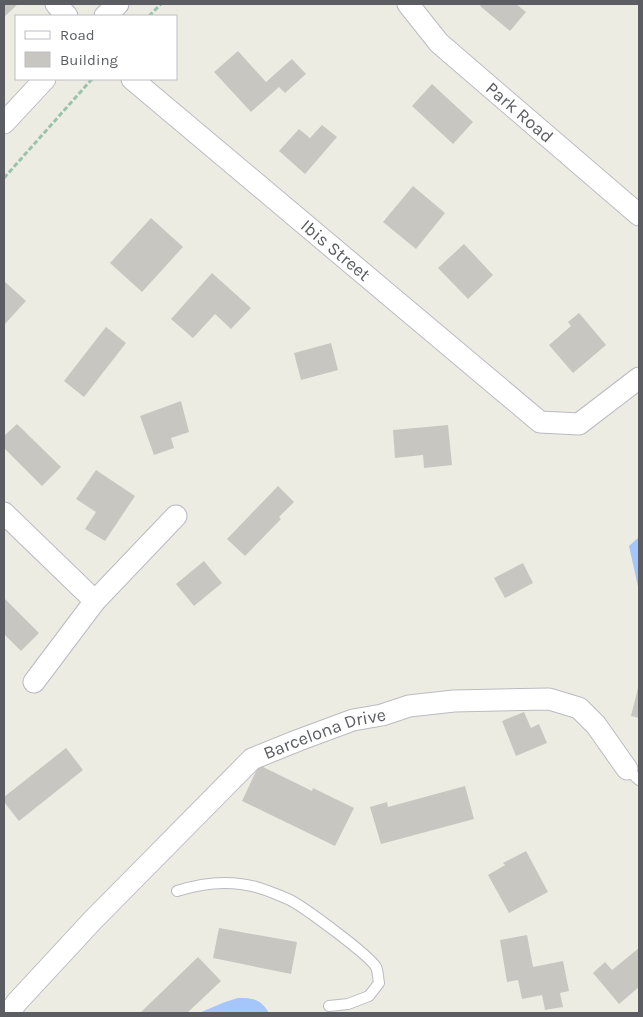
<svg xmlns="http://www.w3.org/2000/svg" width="643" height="1017" viewBox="0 0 643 1017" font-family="Karla,sans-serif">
  <rect width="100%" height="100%" fill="#edece3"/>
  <!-- water -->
  <g fill="#a5c6fa">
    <path d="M639,537V591L629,546Z"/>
    <path d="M238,998C254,998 261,999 269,1013H199L225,1002Z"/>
  </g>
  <!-- building -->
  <g fill="#c8c6c0">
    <path d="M4,4H18L4,17Z"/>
    <path d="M482,4H516L526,12L510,31L480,6Z"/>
    <path d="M238,51L266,82L292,59L306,74L285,93L279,87L251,112L214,72Z"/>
    <path d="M432,84L473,122L453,144L412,106Z"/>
    <path d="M322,125L337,137L305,174L279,151L299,129L310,138Z"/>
    <path d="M413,186L445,213L416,249L383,222Z"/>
    <path d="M151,218L183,247L142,292L110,263Z"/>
    <path d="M464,244L493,275L468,299L438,268Z"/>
    <path d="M212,273L251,308L231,329L215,314L193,338L171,319Z"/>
    <path d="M4,281L26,301L4,325Z"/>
    <path d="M579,313L606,345L573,373L549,345L571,326L568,322Z"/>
    <path d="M106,327L126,343L84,397L64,381Z"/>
    <path d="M331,343L338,370L301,380L294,353Z"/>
    <path d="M181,401L189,432L171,438L174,448L154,455L140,416Z"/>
    <path d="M17,424L61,467L42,486L4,448V436Z"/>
    <path d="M448,425L452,465L424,468L423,455L395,458L393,430Z"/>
    <path d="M96,470L135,496L105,541L85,529L96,512L76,499Z"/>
    <path d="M278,486L294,502L279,517L281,519L245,556L227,539Z"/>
    <path d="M204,561L222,583L194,606L176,584Z"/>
    <path d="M523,563L533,583L505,598L494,578Z"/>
    <path d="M4,598L39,633L21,651L4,634Z"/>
    <path d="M639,684V718L631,716Z"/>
    <path d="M524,712L531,728L539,724L547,743L516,756L502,721Z"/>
    <path d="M66,748L83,770L19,821L4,802V797Z"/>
    <path d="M259,765L312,791L313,788L354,808L335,846L242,801Z"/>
    <path d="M465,786L474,819L381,844L370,807L387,802L388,807Z"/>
    <path d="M526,851L548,892L509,913L488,875L505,865L503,863Z"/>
    <path d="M219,928L297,942L291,974L213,958Z"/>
    <path d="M527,935L533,967L563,961L569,991L560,993L563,1007L545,1010L542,995L522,999L518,980L507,982L500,940Z"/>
    <path d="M639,948V987L619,1004L593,973L605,962L612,970Z"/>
    <path d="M198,957L221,981L187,1013H140Z"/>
  </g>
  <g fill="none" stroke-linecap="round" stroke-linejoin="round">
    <defs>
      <g id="service">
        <path d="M627,769L639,780"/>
        <path d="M177,891C202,883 230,880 256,887C267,890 278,895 288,899C303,906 369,955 376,967C378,971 378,978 379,983L369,996L348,1004L329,1006"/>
      </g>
      <g id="minor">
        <path d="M56,4L67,16"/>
        <path id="s1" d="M408,4L439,43L639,215"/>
        <path d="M105,16L118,4"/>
        <path id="s2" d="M132,79L540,422L579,424L639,378"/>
        <path d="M4,123L45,79"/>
        <path d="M4,513L95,601"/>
        <path d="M34,682L95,601L176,516"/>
        <path id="s3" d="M9,1013L17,1002L92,921L252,759L299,740L353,720L382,715L409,706L454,701L549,699L579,708L596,725L627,769"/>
      </g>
    </defs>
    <!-- service casing -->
    <use href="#service" stroke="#babbc1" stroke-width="12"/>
    <!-- minor casing -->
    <use href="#minor" stroke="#babbc1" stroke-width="23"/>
    <!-- path -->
    <g stroke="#9ac3ad" stroke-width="3" stroke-dasharray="5 2.5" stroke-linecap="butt">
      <path d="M149,16L161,4"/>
      <path d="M4,178L92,79"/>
    </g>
    <!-- service -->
    <use href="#service" stroke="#fff" stroke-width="10"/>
    <!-- minor -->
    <use href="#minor" stroke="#fff" stroke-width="21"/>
  </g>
  <g text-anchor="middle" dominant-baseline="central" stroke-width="4" stroke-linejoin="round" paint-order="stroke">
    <!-- street labels -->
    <g font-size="18" fill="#5b5d63" stroke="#fff">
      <text stroke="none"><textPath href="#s1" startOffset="156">Park Road</textPath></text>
      <text stroke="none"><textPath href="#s2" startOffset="266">Ibis Street</textPath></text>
      <text stroke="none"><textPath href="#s3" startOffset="429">Barcelona Drive</textPath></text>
    </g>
  </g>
  <!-- border -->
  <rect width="643" height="1017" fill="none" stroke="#5b5d63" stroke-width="10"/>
  <!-- legend -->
  <rect x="15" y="15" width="162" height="65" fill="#ffffff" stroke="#bdbec1"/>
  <rect x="25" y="31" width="25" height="8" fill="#ffffff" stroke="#bdbec1"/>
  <text x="60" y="40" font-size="15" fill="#5b5d63">Road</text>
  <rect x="25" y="52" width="25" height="15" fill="#c8c6c0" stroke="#bdbec1"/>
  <text x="60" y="65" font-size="15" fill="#5b5d63">Building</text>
</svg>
